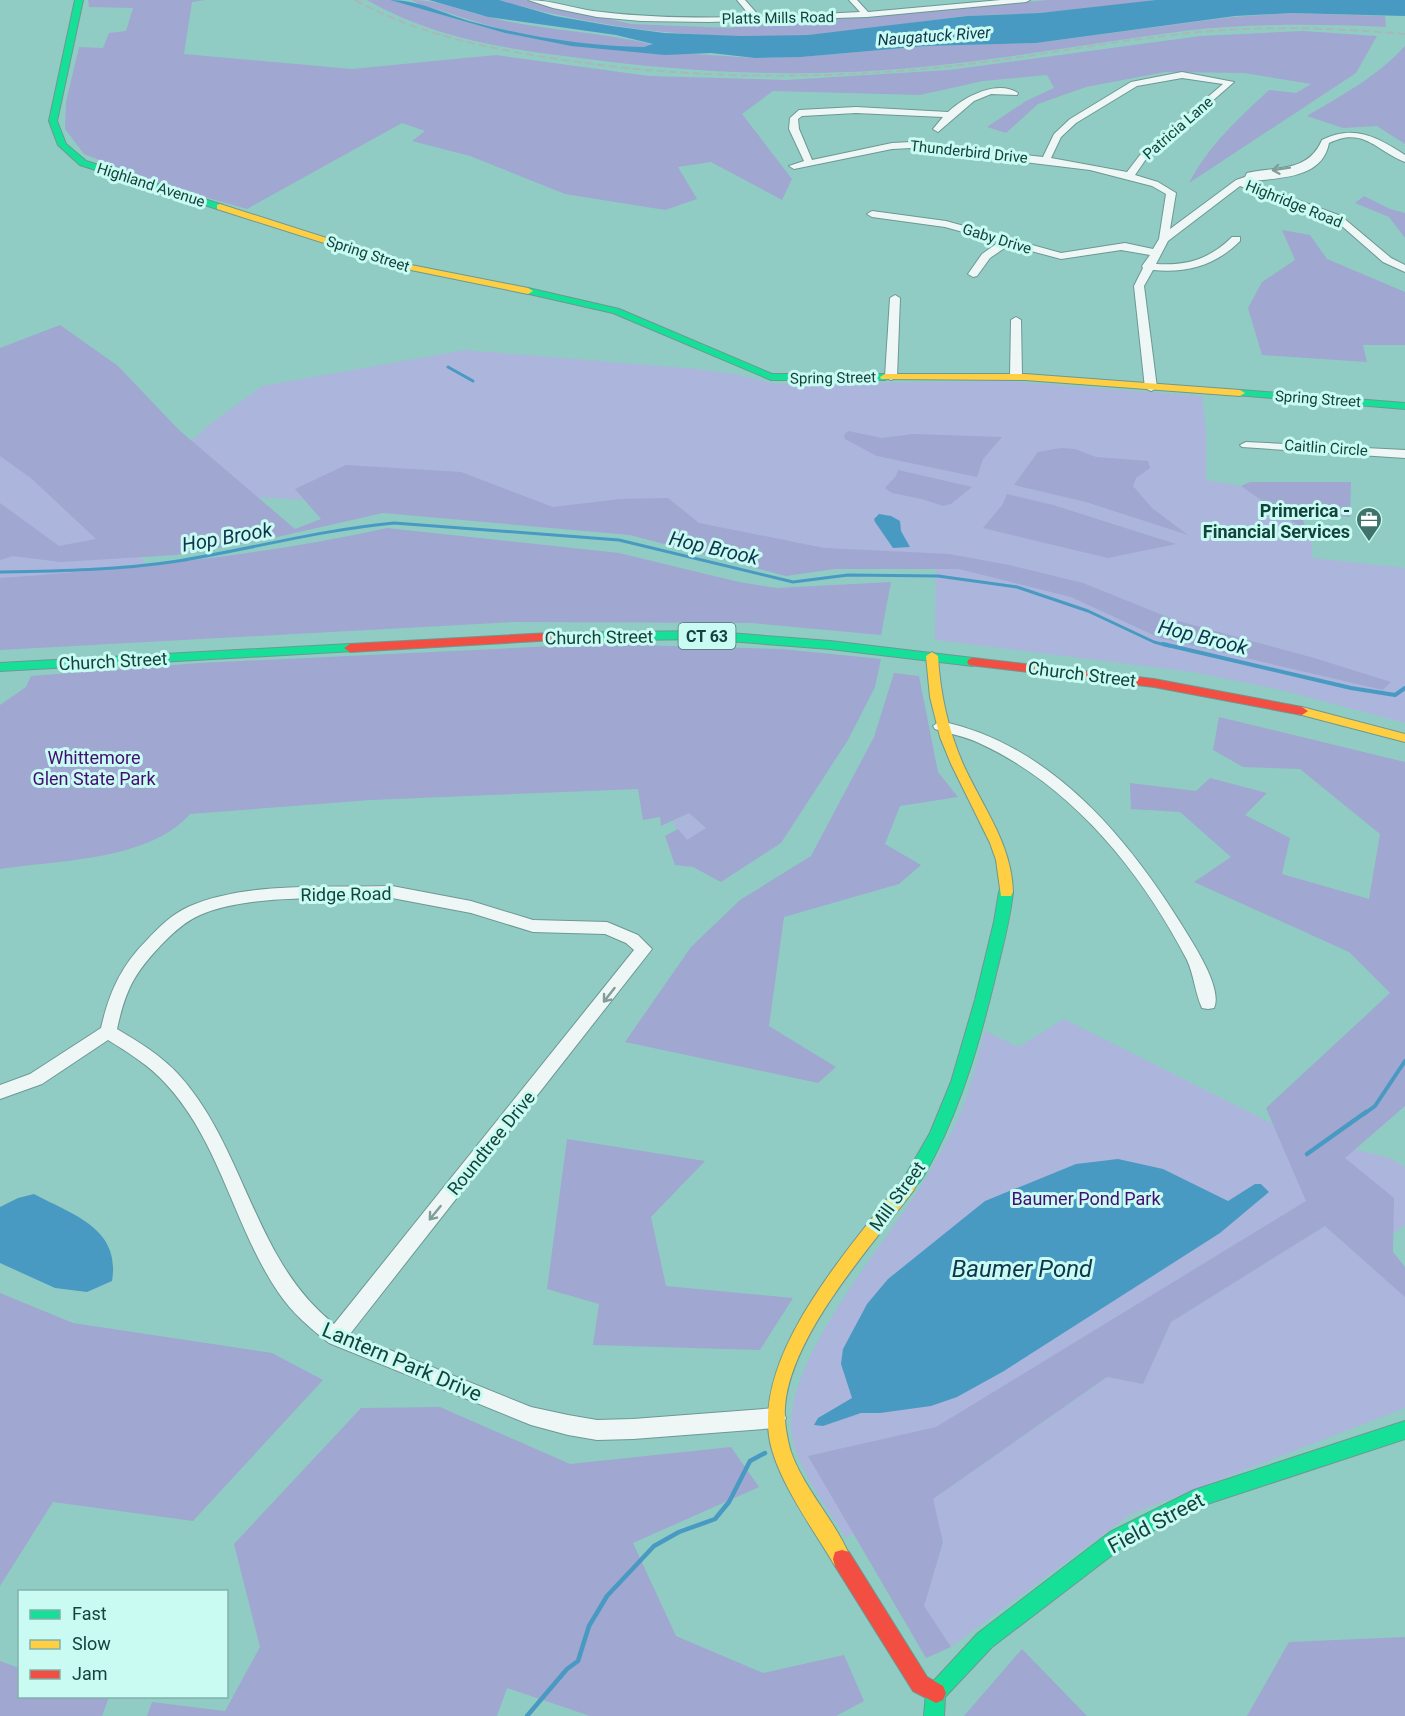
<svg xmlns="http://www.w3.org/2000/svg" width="1405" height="1716" viewBox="0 0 1405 1716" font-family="Roboto,sans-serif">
  <rect width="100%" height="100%" fill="#90ccc4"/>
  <!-- green -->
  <g fill="#acb5dc">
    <path d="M465,350L698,369L735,374L776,384L1006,381L1202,396L1206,431V480L1241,486L1310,534L1313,558L1405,568V723L1277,689L1192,672L935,640L936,569L311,500L204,495L188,444L210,424L262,386Z"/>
    <path d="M0,407L123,529L156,580L0,591Z"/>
    <path d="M689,813L706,829L686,840L672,822Z"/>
    <path d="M1064,1019L1291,1133L1390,1158L1405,1167V1225L1369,1251L1325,1218L846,1538C828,1509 793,1464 791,1429C788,1357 880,1250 918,1190C930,1172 940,1153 950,1135C968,1103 975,1066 985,1031L1018,1047Z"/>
    <path d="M1325,1226L1405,1297V1408L1131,1514L951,1647L923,1606L943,1542L932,1500L1108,1377L1143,1384L1171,1322Z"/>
  </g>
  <!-- forest -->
  <g fill="#a0a7d1">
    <path d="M88,0H205L192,2L184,54L352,69L496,55L649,76L786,80L949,70L1200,36L1303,31L1377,36L1356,73L1189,183C1209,145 1238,119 1269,90L1296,93L1311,84L1244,73L1165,72L1086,87L1038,104L1006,133L987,127L1026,101L1054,88L1047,75L983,81L920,95L773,91L742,114L792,179L782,200L711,162L678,167L697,199L665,210L565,194L470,156L412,141L425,131L402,123L247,209L162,185L84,154L65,129L66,102L79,47L103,48L109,33L126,31L133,8L89,7Z"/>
    <path d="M367,0H390L505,33L571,46L755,58L801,57L926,46L1036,43L1232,17L1291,13L1385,16L1386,27C1318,24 1251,23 1184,31C1084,44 986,63 886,70C783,77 682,72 580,58C506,49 433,38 367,0Z"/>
    <path d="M411,0C440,0 461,11 488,17C543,31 599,31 654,45C606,60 494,29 446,12C434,8 422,7 411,0Z"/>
    <path d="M499,0H524L631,24L731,28L742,24L888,15L1048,0H1156C1117,6 1078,11 1039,13C1015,15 990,14 966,16C914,21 862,32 809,35C703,41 600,29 499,0Z"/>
    <path d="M1405,46V144L1377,126L1343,128L1307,116C1342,95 1378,76 1405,46Z"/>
    <path d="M1364,196L1390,209L1405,213V238L1389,217L1355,203Z"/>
    <path d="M1282,230L1310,235L1327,259L1405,292V345H1363L1367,362L1262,355L1248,308L1262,282L1295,260Z"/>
    <path d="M60,325L118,366L179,430L295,529L321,519L295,489L346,465L461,472L553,507L620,499L668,498L699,523L824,548L949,554L1009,565L1083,583L1175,620L1314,658L1391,682L1383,690L1160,638L1071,597L959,569H835L786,576L630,535L383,513L264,540L176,555L61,562L13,556L0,560V503L59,546L96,539L32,479L0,456V348Z"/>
    <path d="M848,431L882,438L913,434L1002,437L983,459L977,477L877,456L845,439L844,435Z"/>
    <path d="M1061,448L1075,449L1096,457L1148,461L1150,468L1136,478L1133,486L1152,508L1188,535L1086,502L1014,485L1038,452Z"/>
    <path d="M898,470L972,487L951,504L943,506L922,499L892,493L885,488L896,476Z"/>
    <path d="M1250,482H1351L1350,517L1301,512L1306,531L1241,486Z"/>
    <path d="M1007,494L1053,505L1176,544L1108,558L983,528L1003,504Z"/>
    <path d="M387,528L619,553L739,582L777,588L891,582L881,635L751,623L513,622L0,650V578C130,569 259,556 387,528Z"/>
    <path d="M596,644L782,649L881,659L875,687L848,740L781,843L721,882L693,867L675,865L665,836L678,829L687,840L706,828L689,813L661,826L660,817L643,820L638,789L371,800L190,814C149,861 58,860 0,869V705L26,687L31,676L200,663Z"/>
    <path d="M894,673L919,676L938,772L958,797L900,806L885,844L921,865L899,884L784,917L769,1026L836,1067L818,1083L625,1042L691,947L740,900L811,856L874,737Z"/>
    <path d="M1219,717L1405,762V1106L1345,1158L1394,1198L1393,1252L1405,1267V1297L1325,1226L1171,1322L1143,1384L1107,1377L933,1499L943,1542L924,1606L951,1647L926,1658L808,1456L936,1427L1306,1201L1266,1108L1390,993L1349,952L1194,882L1231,857L1180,812L1131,809L1130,783L1196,791L1210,778L1267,793L1245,815L1290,838L1282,874L1369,899L1380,834L1300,769L1243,767L1213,750Z"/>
    <path d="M567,1139L705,1161L651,1217L666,1286L793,1298L760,1350L593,1345L599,1304L547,1289Z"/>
    <path d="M0,1293L73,1323L272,1353L323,1380L193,1521L53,1502L0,1586Z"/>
    <path d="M440,1407L570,1464L731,1447L759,1487L633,1543L676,1636L763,1673L844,1655L864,1701L836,1716H590L507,1688L497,1716H147L152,1702L225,1711L260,1647L234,1544L361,1408Z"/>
    <path d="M1405,1637V1716H1247L1289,1642Z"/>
    <path d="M1022,1649L1087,1716H964Z"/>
    <path d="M0,1661L19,1668L20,1696L109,1697L102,1716H0Z"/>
  </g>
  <!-- water -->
  <g fill="#499ac2">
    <path d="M390,0C419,0 444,14 473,22C530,37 586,46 644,47L653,44L616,35L488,17L429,0H499L555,16L612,26L664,33L740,36L808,35L967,16L1040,13L1156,0H1405V16L1291,13L1235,16L1036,43L926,46L801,57L755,58L711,53L665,55L571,46L505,33Z"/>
    <path d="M879,514L891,516L900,521L901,531L910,547L893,548L875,522L874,519Z"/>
    <path d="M1118,1159L1163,1169L1228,1201L1255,1184H1261L1269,1192L1220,1233L1004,1371L957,1397L931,1406L880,1413H861L823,1426L814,1425L818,1418L852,1398L841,1364L843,1349L867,1304L888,1279L985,1201L1076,1164Z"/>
    <path d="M34,1194C73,1215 121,1228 112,1281L87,1292L55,1288L0,1263V1207L18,1198Z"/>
  </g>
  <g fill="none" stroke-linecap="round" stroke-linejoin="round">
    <!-- stream-far2 -->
    <g stroke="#499ac2" stroke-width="3">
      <path d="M448,367L473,381"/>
      <path d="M0,572C59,571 120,570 178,561C250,549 321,530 394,523L619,540L793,582L848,575L938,576L1017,587L1088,611L1154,642L1169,646"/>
    </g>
    <!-- stream-far1 -->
    <g stroke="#499ac2" stroke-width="4">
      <path d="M1163,644L1351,688L1395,695L1405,688"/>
      <path d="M1364,1114L1375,1106L1405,1061"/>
    </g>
    <!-- stream -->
    <g stroke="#499ac2" stroke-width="4.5">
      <path d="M1307,1154L1366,1112"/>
      <path d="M527,1716L567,1669L578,1661L589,1626L607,1596L654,1546L679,1532L715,1519L729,1502L750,1461L765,1453"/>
    </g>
    <defs>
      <g id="street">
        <path d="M528,0C553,0 577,10 602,12C651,18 701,18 751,17L737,0H745L760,17L860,12L849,0H857L868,12L1001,0H1030L1026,2L867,17L708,22L641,21L597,17L553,8Z"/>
        <path d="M1182,72L1234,82L1146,159L1135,175L1158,182L1176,193L1170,229L1236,180L1245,177L1247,173C1277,166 1308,173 1322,140C1354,124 1377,137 1405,155V162C1376,151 1364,126 1329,143C1322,180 1278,177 1249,182L1341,216L1391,258L1405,265V272L1383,262L1335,220L1240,186L1168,241L1156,264C1187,266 1210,259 1232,237H1240V241C1215,266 1187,273 1153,270L1144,286L1157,388L1151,391L1145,388L1134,286L1143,268L1142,266L1150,255L1121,250L1061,259L1009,245L990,258L977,276L973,277L968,274L982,254L999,242L945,227L872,217L867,214L872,211L946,221L1061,253L1125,243L1153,249L1159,239L1166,194L1152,186L1090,170L911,148L892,149L794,169L789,166L804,161L789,129L790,118L799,110L856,107L948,112C964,97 997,79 1018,93L1017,95L991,94L974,101L938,132L933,129L943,117L856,113L802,116L798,119L799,129L812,160L892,143L911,142L1043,157L1054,134L1070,119L1131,82ZM1182,78L1223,84L1140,155L1127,172L1051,158L1061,137L1076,123L1137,86Z"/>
        <path d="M895,295L900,298L897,377L891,380L885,377L890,298Z"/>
        <path d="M1016,317L1021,320L1022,377L1016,380L1010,377L1011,320Z"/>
        <path d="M1246,442L1405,450V458L1242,447L1240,445Z"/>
        <path d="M940,721C1055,745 1134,845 1191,940C1200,955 1222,991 1214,1008L1208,1009L1202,1008C1195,993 1194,975 1187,960C1141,871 1071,785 979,743C964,736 950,734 935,729L933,726Z"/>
        <path d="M392,886L471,901L533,920L607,922L638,935L652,949L350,1334L531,1407L568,1415L597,1420L633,1419L776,1408L783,1411L786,1418L783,1425L776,1428L633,1439L597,1440L568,1435L531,1425L329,1343C310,1328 292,1313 278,1292C234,1227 220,1142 166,1084C150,1066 129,1053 108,1040L42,1084L0,1099V1085L30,1074L101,1028C109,993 121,966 146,941C159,927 171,915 188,907C246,881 329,888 392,886ZM392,898L471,913L533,932L605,934L626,943L634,950L334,1324C253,1260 246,1149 179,1075C162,1056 139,1042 117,1029C126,988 135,972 164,942C175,931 186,921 200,915C252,893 336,899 392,898Z"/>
      </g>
      <g id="fast">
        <path d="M75,0H83L57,121L66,144L86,161L223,205V209H217L80,165L58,145L49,121Z"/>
        <path d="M528,288L619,309L772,374H885L890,377L885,380H771L613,313L525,293V289Z"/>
        <path d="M1240,390L1405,403V409L1236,395V391Z"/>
        <path d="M703,631L830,641L973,658L979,662L973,666L830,649L703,639L551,641L545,637L551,633Z"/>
        <path d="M350,644L354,645L356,648L354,651L0,671V663Z"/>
        <path d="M1006,887L1011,888L1013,892C1010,921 1002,949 995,978C980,1040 963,1100 934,1157C928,1168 917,1195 902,1190L900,1185L930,1133L951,1082L975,1000L994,922L999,892L1001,888Z"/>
        <path d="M1405,1421V1439L1198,1507L1124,1546L992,1647L945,1697L944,1716H924L926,1693L929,1686L978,1633L1110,1532L1194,1490Z"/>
      </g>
      <g id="slow">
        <path d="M220,204L411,265L528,288L533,291L528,294L406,269L217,209V205Z"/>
        <path d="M885,374H1025L1240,390L1245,393L1240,396L1025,380L881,379L880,377Z"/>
        <path d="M932,652L938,656C940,693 948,729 963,764C982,806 1012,844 1013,892L1011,896H1001L996,860L990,843L951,764L940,737L930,697L926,656Z"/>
        <path d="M1302,707L1405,734V742L1298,714L1296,711Z"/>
        <path d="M908,1178L914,1180L916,1185L914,1190C871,1246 790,1336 785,1407C784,1422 787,1438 791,1452C805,1491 836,1521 851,1559L849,1566L842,1568L835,1566C814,1530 775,1478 769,1436C757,1348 852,1246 902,1180Z"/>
      </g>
      <g id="jam">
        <path d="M551,633L557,637L555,640L350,652L344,648L350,644Z"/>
        <path d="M973,658L1154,679L1302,707L1308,711L1302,715L1154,687L969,665L967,662L969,659Z"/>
        <path d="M842,1550L849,1552L927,1677L943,1686L946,1693L943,1700L936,1703L913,1691L835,1566L833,1559L835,1552Z"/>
      </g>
    </defs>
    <!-- street casing -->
    <use href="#street" stroke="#6d9893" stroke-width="2"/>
    <!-- fast casing -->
    <use href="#fast" stroke="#6d9893" stroke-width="2"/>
    <!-- slow casing -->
    <use href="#slow" stroke="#6d9893" stroke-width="2"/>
    <!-- jam casing -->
    <use href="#jam" stroke="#6d9893" stroke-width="2"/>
    <!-- street -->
    <use href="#street" fill="#eef7f6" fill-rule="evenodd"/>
    <!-- fast -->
    <use href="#fast" fill="#16e098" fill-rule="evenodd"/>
    <!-- slow -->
    <use href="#slow" fill="#ffcf43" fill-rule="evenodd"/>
    <!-- jam -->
    <use href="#jam" fill="#f24e42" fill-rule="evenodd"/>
    <!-- rail -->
    <path stroke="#a8b8b6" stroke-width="2" stroke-dasharray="8 4" stroke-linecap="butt" d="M355,0C421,36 491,49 564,60C689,79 817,80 943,67C1037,57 1129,37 1223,30C1284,26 1345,29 1405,34"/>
  </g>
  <!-- one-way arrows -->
  <defs><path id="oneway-shaft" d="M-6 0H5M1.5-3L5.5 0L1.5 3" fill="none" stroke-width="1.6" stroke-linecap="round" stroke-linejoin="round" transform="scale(1.5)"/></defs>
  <g stroke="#809d9a">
    <use href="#oneway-shaft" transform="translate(1281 169) rotate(171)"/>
    <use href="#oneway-shaft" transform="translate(609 995) rotate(128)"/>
    <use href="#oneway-shaft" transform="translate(435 1213) rotate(129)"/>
  </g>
  <!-- icons -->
  <defs>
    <symbol id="office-pin" viewBox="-11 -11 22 30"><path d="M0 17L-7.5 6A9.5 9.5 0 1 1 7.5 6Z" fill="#3f736c" stroke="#c9fbf2"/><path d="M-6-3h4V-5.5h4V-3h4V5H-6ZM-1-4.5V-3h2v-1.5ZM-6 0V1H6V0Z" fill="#fff"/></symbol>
  </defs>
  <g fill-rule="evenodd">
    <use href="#office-pin" x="1354" y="505" width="30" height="40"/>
  </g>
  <g text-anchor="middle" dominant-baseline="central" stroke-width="6" stroke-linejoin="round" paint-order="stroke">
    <!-- far-street labels -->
    <g font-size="15" fill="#13433d" stroke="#c9fbf2">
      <text transform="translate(778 18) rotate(-1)">Platts Mills Road</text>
      <text transform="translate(1178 128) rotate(-41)">Patricia Lane</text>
      <text transform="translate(969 152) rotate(6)">Thunderbird Drive</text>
      <text transform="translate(151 185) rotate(18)">Highland Avenue</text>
      <text transform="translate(1294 204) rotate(22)">Highridge Road</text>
      <text transform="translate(997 239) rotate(17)">Gaby Drive</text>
      <text transform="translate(368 254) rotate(18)">Spring Street</text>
      <text transform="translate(833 378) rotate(-1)">Spring Street</text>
      <text transform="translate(1318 399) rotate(4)">Spring Street</text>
      <text transform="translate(1326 448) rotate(4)">Caitlin Circle</text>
    </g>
    <!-- far-water labels -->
    <g font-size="16" font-style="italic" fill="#0f344d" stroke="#c9fbf2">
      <text transform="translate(934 36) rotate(-4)">Naugatuck River</text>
    </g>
    <!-- shield labels -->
    <rect fill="#c9fbf2" stroke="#4a7a73" stroke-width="1.5" x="678.5" y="623" width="57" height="26" rx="4.5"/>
    <g font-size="16" font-weight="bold" fill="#13433d">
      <text x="707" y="636">CT 63</text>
    </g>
    <!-- poi labels -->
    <g font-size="18" font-weight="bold" fill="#13433d" stroke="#c9fbf2" text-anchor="end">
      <text x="1350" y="510">Primerica -<tspan x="1350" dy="21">Financial Services</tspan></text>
    </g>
    <!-- street labels -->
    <g font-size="18" fill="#13433d" stroke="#c9fbf2">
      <text transform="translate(599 637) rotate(-1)">Church Street</text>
      <text transform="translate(113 661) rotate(-3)">Church Street</text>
      <text transform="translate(1082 674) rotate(7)">Church Street</text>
      <text transform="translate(346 894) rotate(-1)">Ridge Road</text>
      <text transform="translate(491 1143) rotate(-51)">Roundtree Drive</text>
      <text transform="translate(897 1196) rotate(-54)">Mill Street</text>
    </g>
    <!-- park labels -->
    <g font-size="18" fill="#450c71" stroke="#c9fbf2">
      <text x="94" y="757">Whittemore<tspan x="94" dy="21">Glen State Park</tspan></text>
      <text x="1086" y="1198">Baumer Pond Park</text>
    </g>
    <!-- water labels -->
    <g font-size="20" font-style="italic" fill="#0f344d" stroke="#c9fbf2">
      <text transform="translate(227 537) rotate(-10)">Hop Brook</text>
      <text transform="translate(714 548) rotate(13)">Hop Brook</text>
      <text transform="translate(1203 637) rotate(14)">Hop Brook</text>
    </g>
    <!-- near-street labels -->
    <g font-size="21" fill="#13433d" stroke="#c9fbf2">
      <text transform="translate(402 1362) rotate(23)">Lantern Park Drive</text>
      <text transform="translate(1156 1523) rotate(-28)">Field Street</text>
    </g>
    <!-- near-water labels -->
    <g font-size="24" font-style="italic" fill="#0f344d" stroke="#c9fbf2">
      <text x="1022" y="1269">Baumer Pond</text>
    </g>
  </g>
  <!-- legend -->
  <rect x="18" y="1590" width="210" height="108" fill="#c9fbf2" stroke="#80b1aa" stroke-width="1.5"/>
  <rect x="30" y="1610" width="30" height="9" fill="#16e098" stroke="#80b1aa" stroke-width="1.5"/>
  <text x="72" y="1620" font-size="18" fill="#13433d">Fast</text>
  <rect x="30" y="1640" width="30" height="9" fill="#ffcf43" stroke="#80b1aa" stroke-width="1.5"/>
  <text x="72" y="1650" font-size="18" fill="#13433d">Slow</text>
  <rect x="30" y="1670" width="30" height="9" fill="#f24e42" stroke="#80b1aa" stroke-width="1.5"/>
  <text x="72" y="1680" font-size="18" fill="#13433d">Jam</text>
</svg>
